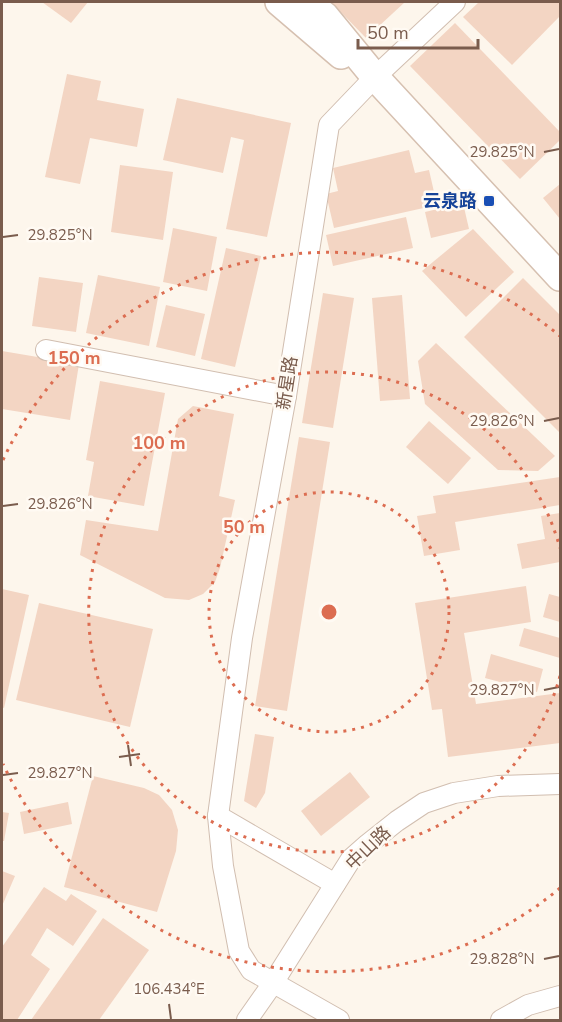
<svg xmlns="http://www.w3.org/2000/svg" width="562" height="1022" viewBox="0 0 562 1022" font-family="'Nunito Sans','Noto Sans SC',sans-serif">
  <rect width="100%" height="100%" fill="#fdf6ec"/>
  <!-- building -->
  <g fill="#f3d5c3">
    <path d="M42,2H88L71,23Z"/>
    <path d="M331,2H405L366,38Z"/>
    <path d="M479,2H560V16L512,65L463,17Z"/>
    <path d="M455,23L560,132V140L520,179L410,66Z"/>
    <path d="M67,74L101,81L97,100L144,109L137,147L90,138L80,184L45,177Z"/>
    <path d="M177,98L291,123L267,237L226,229L244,140L231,137L223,173L163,160Z"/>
    <path d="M409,150L415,173L429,170L437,205L334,228L326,194L338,191L333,168Z"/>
    <path d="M120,165L173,172L163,240L111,232Z"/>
    <path d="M560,184V219L543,198Z"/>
    <path d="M463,203L469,229L431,238L425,212Z"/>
    <path d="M406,217L413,248L333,266L326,235Z"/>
    <path d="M173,228L217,237L207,291L163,282Z"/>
    <path d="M473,229L514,272L466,317L422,271Z"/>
    <path d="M226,248L261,256L235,367L201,359Z"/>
    <path d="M98,275L160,287L149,346L86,333Z"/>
    <path d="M39,277L83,283L76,332L32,326Z"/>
    <path d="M523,278L560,315V433L464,337Z"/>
    <path d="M323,293L354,298L333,428L302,423Z"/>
    <path d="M402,295L410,399L380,401L372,298Z"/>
    <path d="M166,305L205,314L195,356L156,347Z"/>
    <path d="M436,343L555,456L538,471L498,470L425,404L418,361Z"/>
    <path d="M2,351L79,364L70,420L2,409Z"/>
    <path d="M100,381L165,393L144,506L88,496L94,462L86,460Z"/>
    <path d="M193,406L234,414L219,496L235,500L220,568L215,582L203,594L189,600L165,598L80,555L86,520L158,531L178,419Z"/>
    <path d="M429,421L471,458L448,484L406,447Z"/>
    <path d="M299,437L330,442L287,711L255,706Z"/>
    <path d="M560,477V505L455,522L460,550L424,556L417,516L436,513L433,496Z"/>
    <path d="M560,513V562L522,569L517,544L545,539L541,516Z"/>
    <path d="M526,586L531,622L464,633L476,704L560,693V743L448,757L442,709L432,710L415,603Z"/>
    <path d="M2,589L29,595L4,708L2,707Z"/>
    <path d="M549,594L560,597V622L543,617Z"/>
    <path d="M39,603L153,629L130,727L16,700Z"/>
    <path d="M524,628L560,638V658L519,646Z"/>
    <path d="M491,654L543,669L537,692L485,678Z"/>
    <path d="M255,734L274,737L265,793L256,808L244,801Z"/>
    <path d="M350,772L370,797L321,836L301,811Z"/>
    <path d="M93,776L144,788L159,795L172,810L178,830L176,851L157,912L64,887Z"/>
    <path d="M68,802L72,824L24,834L20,812Z"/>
    <path d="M2,812L9,813L4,841H2Z"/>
    <path d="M2,871L15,876L2,906Z"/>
    <path d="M44,887L66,901L71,894L97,911L73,946L47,928L31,955L50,969L17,1020H2V947Z"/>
    <path d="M103,918L149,950L99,1020H31Z"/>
  </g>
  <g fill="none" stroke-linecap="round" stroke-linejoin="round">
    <defs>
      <g id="minor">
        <path d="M46,350L286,396"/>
        <path d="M218,816L335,884"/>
        <path d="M247,1020L273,983L351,859L368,844L397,821L424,803L454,793L498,786L560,784"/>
        <path d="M339,1020L251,970L239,951L223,866L218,816L242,638L286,396L329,125L375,77L455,2"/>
        <path d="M501,1020L528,1005L560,996"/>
      </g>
      <g id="secondary">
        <path d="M279,2L341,55"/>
        <path d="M307,2L325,16L375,77L560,277"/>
      </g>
    </defs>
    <!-- minor casing -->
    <use href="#minor" stroke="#d1beb0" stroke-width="22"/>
    <!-- secondary casing -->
    <use href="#secondary" stroke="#d6c0b0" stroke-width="30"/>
    <!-- minor -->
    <use href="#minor" stroke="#fff" stroke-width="20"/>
    <!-- secondary -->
    <use href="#secondary" stroke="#fff" stroke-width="27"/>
  </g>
  <!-- ticks -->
  <path fill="none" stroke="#7a5c4d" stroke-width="2" d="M544,152L559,149M3,237L18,235M544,421L559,418M3,506L18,504M544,690L559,687M128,745L131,766M119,757L140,754M3,775L18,773M544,959L559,956M169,1004L171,1019"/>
  <!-- distance rings -->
  <g fill="none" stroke="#dc6d51" stroke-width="3" stroke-dasharray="3 6">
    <circle cx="329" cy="612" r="120"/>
    <path d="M560 676A240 240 0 1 1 560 548"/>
    <path d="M560 888A360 360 0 0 1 3 764M3 460A360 360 0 0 1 560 336"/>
  </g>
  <!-- markers -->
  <rect fill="#1a4fb4" stroke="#fffaf3" stroke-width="2" x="483" y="195" width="12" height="12" rx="3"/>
  <g text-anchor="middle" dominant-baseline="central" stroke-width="5" stroke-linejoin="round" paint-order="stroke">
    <!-- transit labels -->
    <g font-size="18" font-weight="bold" fill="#164399" stroke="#fffaf3" text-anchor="end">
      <text x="477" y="201">云泉路</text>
    </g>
    <!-- street labels -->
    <g font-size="18" fill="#7a5c4d" stroke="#fffaf3">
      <text transform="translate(287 383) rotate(-81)">新星路</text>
      <text transform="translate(368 848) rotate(-44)">中山路</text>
    </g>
  </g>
  <g font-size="15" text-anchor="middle" fill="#7a5c4d" stroke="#fffaf3" stroke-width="5" stroke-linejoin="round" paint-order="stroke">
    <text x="502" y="157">29.825°N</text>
    <text x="60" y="240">29.825°N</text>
    <text x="502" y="426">29.826°N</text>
    <text x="60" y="509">29.826°N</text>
    <text x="502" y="695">29.827°N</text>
    <text x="60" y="778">29.827°N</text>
    <text x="502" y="964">29.828°N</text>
    <text x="169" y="994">106.434°E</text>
  </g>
  <circle cx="329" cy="612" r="9" fill="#dc6d51" stroke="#fffaf3" stroke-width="3"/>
  <g font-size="18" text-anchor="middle" font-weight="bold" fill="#dc6d51" stroke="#fffaf3" stroke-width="5" stroke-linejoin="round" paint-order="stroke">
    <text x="74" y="364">150 m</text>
    <text x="159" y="449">100 m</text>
    <text x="244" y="533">50 m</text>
  </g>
  <!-- border -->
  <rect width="562" height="1022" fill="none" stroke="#7a5c4d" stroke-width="6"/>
  <!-- scale -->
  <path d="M358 39v9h120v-9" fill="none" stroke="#7a5c4d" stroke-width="3"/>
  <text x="367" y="39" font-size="18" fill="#7a5c4d" stroke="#fffaf3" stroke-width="4.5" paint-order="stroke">50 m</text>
</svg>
